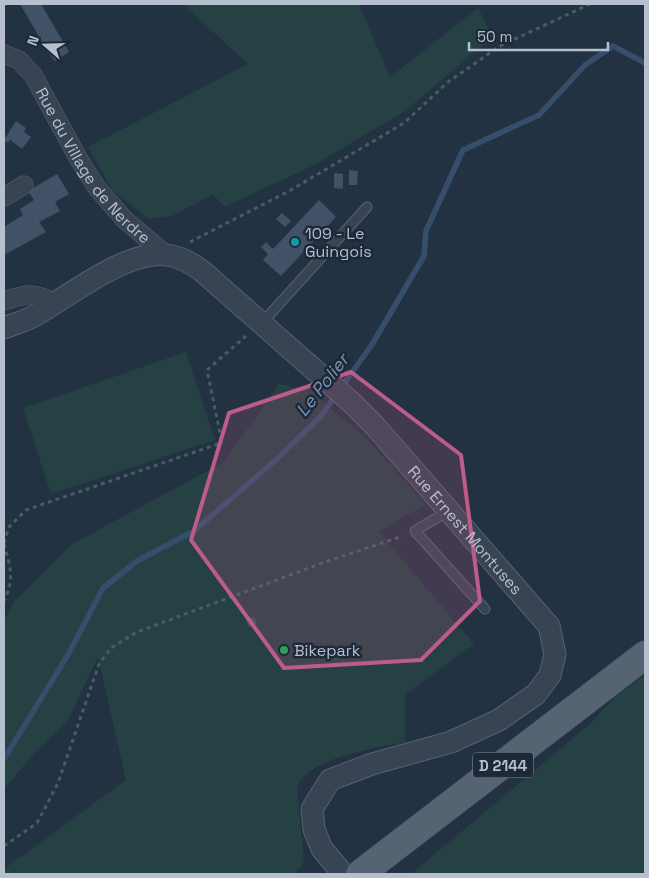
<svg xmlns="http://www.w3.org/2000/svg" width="649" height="878" viewBox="0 0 649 878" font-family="'Space Grotesk',sans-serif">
  <rect width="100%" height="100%" fill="#233243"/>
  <!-- green -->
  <g fill="#254144">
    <path d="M183,4H359L390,77L478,8L492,37L404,112L312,166L224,207L213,194L172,216L148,219L112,190L88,147L248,64Z"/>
    <path d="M186,352L215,440L51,494L23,408Z"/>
    <path d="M279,384L309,390L364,436L426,504L379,532L474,644L405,695V742C377,748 308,757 297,787L304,862L294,874H4V869L126,780L98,657L67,722L37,750L4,789V620L14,602L72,544L224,462Z"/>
    <path d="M645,675V874H411L591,723L616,696Z"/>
  </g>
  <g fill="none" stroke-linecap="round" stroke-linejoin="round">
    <!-- stream -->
    <path stroke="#364d6c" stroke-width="5.5" d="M4,759L69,653L103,588L137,561L194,531L278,458L321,416L373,343L424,256L426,231L463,150L539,115L585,65L613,46L645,63"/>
  </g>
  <!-- building -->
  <g fill="#425266">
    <path d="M20,4H41L69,52L55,61L50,55Z"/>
    <path d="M16,121L26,128L24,132L31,137L22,149L10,140L8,143L4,140Z"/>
    <path d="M349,170L358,171L357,185H349Z"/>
    <path d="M334,173L343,174V189L334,188Z"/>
    <path d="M57,174L69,194L55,202L60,211L39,222L46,232L4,255V227L23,215L20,209L34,200L28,191Z"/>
    <path d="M319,200L336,217L281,276L263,260L268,254L261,247L266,242L273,249Z"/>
    <path d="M282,213L291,221L285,227L276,219Z"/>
    <path d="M254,617L257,624L249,627L246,620Z"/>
  </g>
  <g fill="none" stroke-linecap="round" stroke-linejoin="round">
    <defs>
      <g id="service">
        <path d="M262,323L367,207"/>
        <path d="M448,511L415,531L485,609"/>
      </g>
      <g id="minor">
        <path id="s1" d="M4,54L19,60L33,75L78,158L97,188L124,219L165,254"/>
        <path d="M4,197L24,185"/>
        <path d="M4,301C27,294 33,291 55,303"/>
      </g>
      <g id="tertiary">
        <path id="s2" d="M4,328C14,324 26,321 36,315C69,296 128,249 167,255C181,257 191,263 202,271L352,403L375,426L549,626L555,654L550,675L536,694L499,720L451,742L372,764L330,780L312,809L314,829L322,849L343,874"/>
      </g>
      <path id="primary" d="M360,874L645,655"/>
    </defs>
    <!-- service casing -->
    <use href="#service" stroke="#566270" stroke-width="11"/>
    <!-- minor casing -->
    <use href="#minor" stroke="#566270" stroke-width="19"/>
    <!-- tertiary casing -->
    <use href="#tertiary" stroke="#566270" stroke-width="23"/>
    <!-- primary casing -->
    <use href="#primary" stroke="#424d5c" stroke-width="29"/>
    <!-- path -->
    <g stroke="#445e61" stroke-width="3" stroke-dasharray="4 4" stroke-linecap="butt">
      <path d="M4,5L6,4"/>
      <path d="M190,242L291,190L404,123L448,82L500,46L590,4"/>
      <path d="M4,543L9,527L26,510L218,444L221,438L207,370L246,336"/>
      <path d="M4,544C10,567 15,578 4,601"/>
      <path d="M4,846L37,823L58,783L99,664L111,648L137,632L325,562L403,536"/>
    </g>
    <!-- service -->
    <use href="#service" stroke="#384453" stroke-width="9"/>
    <!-- minor -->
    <use href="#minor" stroke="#384453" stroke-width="18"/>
    <!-- tertiary -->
    <use href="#tertiary" stroke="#384453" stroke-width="21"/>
    <!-- primary -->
    <use href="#primary" stroke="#566373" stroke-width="28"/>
  </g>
  <!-- marked area -->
  <path fill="#bd5b89" fill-opacity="0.2" stroke="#bd5b89" stroke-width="4" stroke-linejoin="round" d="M351,372L461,455L480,601L421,660L284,668L191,540L229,413Z"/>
  <!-- markers -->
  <circle fill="#0f9aa8" stroke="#1d2838" stroke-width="2" cx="295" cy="242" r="5"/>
  <circle fill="#2e9e5b" stroke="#1d2838" stroke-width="2" cx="284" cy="650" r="5"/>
  <g text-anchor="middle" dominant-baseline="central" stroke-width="5" stroke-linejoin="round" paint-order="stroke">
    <!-- shield labels -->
    <rect fill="#1d2838" stroke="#8792a0" stroke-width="1" x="473" y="752.5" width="60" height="25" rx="4"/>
    <g font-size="15" font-weight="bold" fill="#b5bfcd">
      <text x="503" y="765">D 2144</text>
    </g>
    <!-- street labels -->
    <g font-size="16" fill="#b5bfcd" stroke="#1d2838">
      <text stroke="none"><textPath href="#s1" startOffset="146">Rue du Village de Nerdre</textPath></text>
      <text stroke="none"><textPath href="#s2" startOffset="590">Rue Ernest Montuses</textPath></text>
    </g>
    <!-- poi labels -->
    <g font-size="16" fill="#b5bfcd" stroke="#1d2838" text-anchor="start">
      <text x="305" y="233">109 - Le<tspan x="305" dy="18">Guingois</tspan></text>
      <text x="294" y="650">Bikepark</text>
    </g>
    <!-- water labels -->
    <g font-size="18" font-style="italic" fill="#7a95b7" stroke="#1d2838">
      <text transform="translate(322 385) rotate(-52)">Le Polier</text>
    </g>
  </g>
  <!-- border -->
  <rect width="649" height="878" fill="none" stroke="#b5bfcd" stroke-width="10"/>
  <!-- north arrow -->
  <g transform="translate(45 45) rotate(290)" stroke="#1d2838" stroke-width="4" paint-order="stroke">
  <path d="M0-4L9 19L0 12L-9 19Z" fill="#b5bfcd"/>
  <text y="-8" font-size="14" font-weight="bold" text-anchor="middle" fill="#b5bfcd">N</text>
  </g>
  <!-- scale -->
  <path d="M469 42v8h139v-8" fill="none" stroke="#b5bfcd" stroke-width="2.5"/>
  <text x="477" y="42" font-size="15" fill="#b5bfcd" stroke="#1d2838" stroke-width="4" paint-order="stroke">50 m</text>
</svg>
